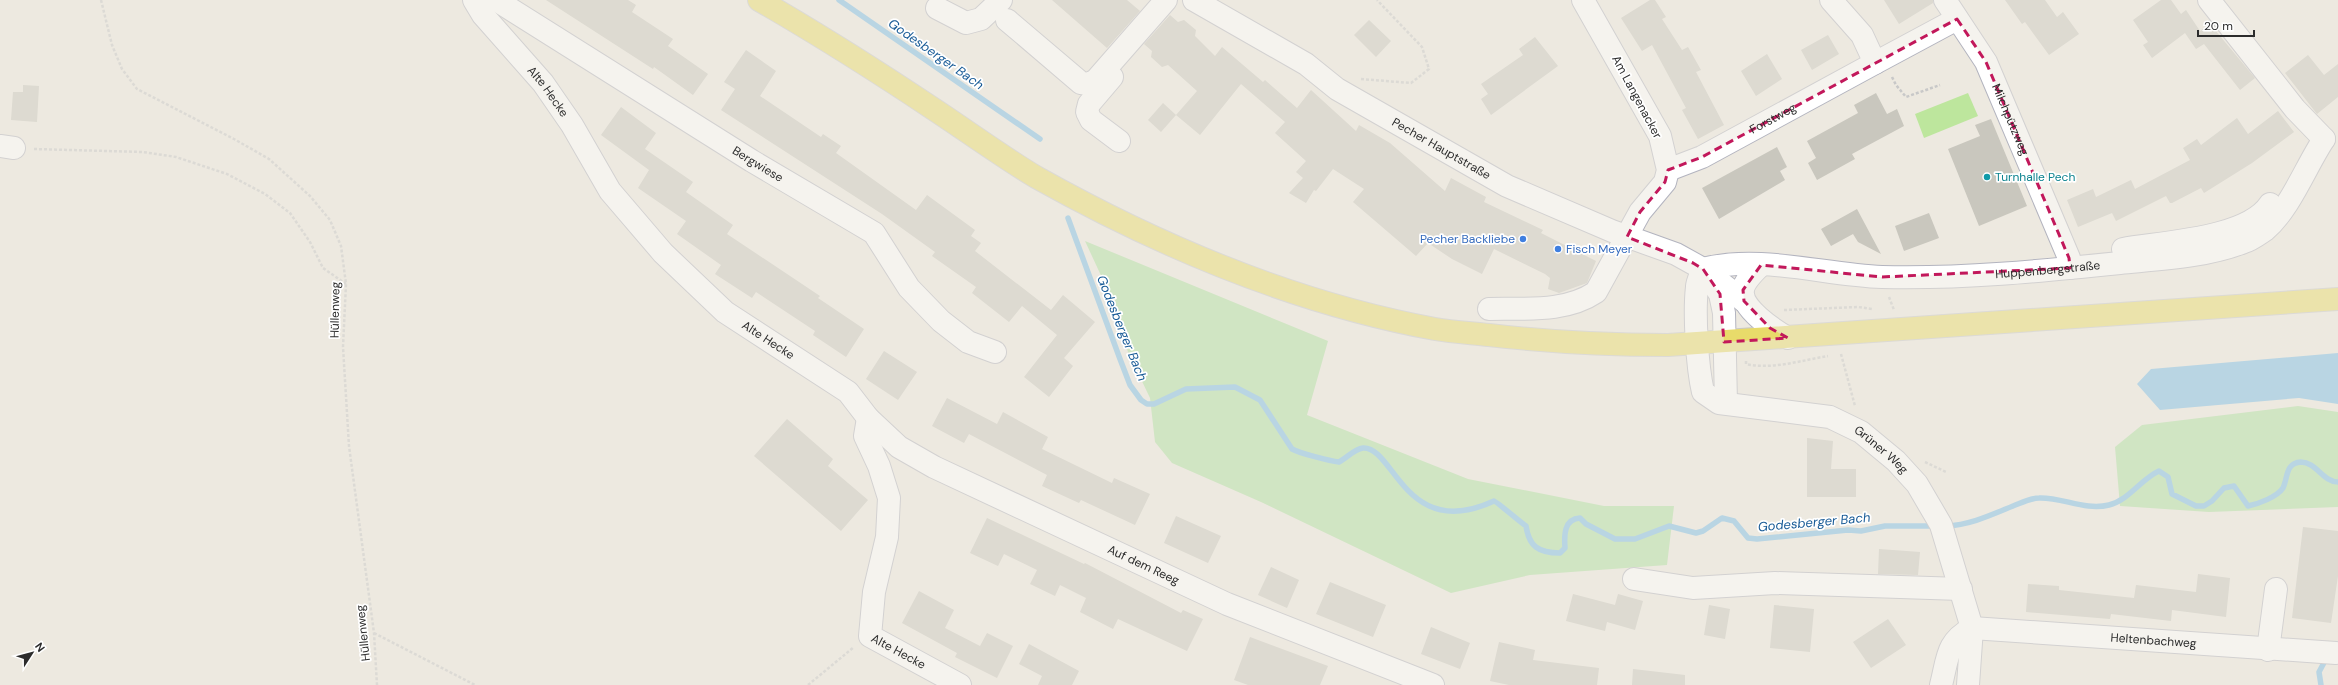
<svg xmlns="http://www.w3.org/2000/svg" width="2338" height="685" viewBox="0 0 2338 685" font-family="'DM Sans',sans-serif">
  <rect width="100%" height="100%" fill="#ede9e0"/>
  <!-- green -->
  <g fill="#aedfa1">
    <path d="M1085,241L1328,341L1307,415L1468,479L1604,506H1674L1667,565L1530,575L1451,593L1261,502L1172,463L1155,442L1150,398L1128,352L1110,295Z"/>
    <path d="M2298,406L2338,412V507L2209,512L2120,506L2115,447L2142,425Z"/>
  </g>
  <!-- pitch -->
  <path fill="#bde69d" d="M1968,93L1978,116L1924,138L1915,114Z"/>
  <!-- water -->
  <path fill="#7bbce7" d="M2338,353V404L2299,398L2160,410L2137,384L2151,369Z"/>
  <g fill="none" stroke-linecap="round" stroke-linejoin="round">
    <!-- stream -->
    <g stroke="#7bbce7" stroke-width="5.5">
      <path d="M839,0L1040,139"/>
      <path d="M1068,218L1120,359L1130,385L1141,400L1147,404H1154L1186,389L1235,387L1260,400L1292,449C1299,453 1330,461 1339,462C1347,458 1354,449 1363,448C1394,446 1405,542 1494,501C1496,501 1520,522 1526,526C1529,546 1538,553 1560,553L1565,548C1564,535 1564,519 1580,518L1586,524L1615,539H1635L1669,526L1696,533L1703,531L1722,518L1734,521L1748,538L1757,539L1848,530L1861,531L1885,526H1936"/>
      <path d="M1946,526C1970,525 1991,515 2013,506C2021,503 2031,498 2039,498C2062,497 2085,511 2109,505C2129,500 2141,479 2159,471L2168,477L2172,494L2196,506H2204L2212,501L2224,488L2234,486L2248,506C2258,504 2277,497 2283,488C2288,478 2285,463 2301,462C2316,462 2323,482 2338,482"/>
      <path d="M2321,685L2319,672L2327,657"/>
    </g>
  </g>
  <!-- building -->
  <g fill="#c9c7be">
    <path d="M546,0H628L636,5L632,12L673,39L668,46L708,74L693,95L654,67L653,69Z"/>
    <path d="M1052,0H1127L1140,11L1107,48Z"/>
    <path d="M1650,0H1655L1666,17L1662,19L1682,50L1688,47L1701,70L1696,72L1724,125L1698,139L1682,110L1686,108L1652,45L1642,51L1621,18Z"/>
    <path d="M1884,0H1933V3L1899,24Z"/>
    <path d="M2005,0H2045L2057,17L2063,12L2079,34L2049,55L2025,22L2022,24Z"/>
    <path d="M2161,0H2171L2181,14L2186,10L2200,31L2210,24L2255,78L2240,90L2204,44L2196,49L2185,33L2152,58L2143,45L2148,42L2133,20Z"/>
    <path d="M1170,15L1178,22L1184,20L1196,30L1195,36L1215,56L1222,47L1263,82L1265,80L1297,108L1311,90L1356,131L1359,125L1390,143L1445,191L1451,178L1486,197L1484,202L1543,230L1541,233L1596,261L1587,283L1559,293L1548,289L1550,278L1545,274L1494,249L1482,274L1452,259L1428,243L1416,256L1353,202L1364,189L1333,169L1316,191L1314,190L1306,203L1289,193L1303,178L1296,172L1306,161L1275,133L1285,122L1241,84L1200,135L1176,115L1197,91L1168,65L1162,67L1151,57L1152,51L1144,44Z"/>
    <path d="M1369,20L1391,41L1376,57L1354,35Z"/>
    <path d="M1828,35L1839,54L1812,70L1801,50Z"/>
    <path d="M1535,37L1558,66L1491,115L1481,99L1488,94L1481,84L1523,55L1519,49Z"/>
    <path d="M746,50L776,71L760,96L821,137L823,134L841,146L836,153L916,210L927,195L975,230L971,236L981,243L975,251L1051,310L1063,295L1095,322L1064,358L1073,366L1049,397L1024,377L1057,335L1022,306L1009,322L972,293L976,287L932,256L935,252L882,214L721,110L735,89L724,82Z"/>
    <path d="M1767,54L1782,79L1756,96L1741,71Z"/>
    <path d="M2308,55L2324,75L2338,64V97L2317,114L2285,73Z"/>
    <path d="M23,85L39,86L37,122L11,120L13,92H23Z"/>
    <path d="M1876,93L1887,114L1897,109L1904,126L1852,154L1855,159L1817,180L1808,163L1816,158L1807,141L1858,113L1854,105Z"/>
    <path d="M1163,103L1176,115L1161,132L1148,120Z"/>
    <path d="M621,107L656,133L645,149L693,182L686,192L733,225L727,234L820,296L818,298L864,329L846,357L813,335L815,331L756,292L752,298L715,274L721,265L677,234L686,221L638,188L649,170L601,135Z"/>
    <path d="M2278,111L2294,132L2252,163L2204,193L2201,188L2172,203H2170L2166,196L2116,221L2112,213L2078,227L2067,200L2093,189L2096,197L2131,180L2135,189L2190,160L2183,148L2197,139L2201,145L2237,118L2248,134Z"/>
    <path d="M1991,119L2027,206L1979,226L1948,149L1980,136L1975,125Z"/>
    <path d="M1777,147L1787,167L1780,171L1785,180L1719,219L1702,188Z"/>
    <path d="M1857,209L1881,254L1858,242L1853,234L1831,246L1821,229Z"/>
    <path d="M1929,213L1939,238L1904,251L1895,226Z"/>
    <path d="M884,351L917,372L898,400L866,379Z"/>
    <path d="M947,398L997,424L1003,412L1048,437L1042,449L1112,483L1114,478L1150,494L1135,525L1081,500L1079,503L1042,486L1047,475L969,434L964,443L932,426Z"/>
    <path d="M787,419L833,459L828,466L868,500L841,531L754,456Z"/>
    <path d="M1807,438L1833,441L1831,469H1856V497H1807Z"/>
    <path d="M1176,516L1221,536L1208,563L1164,543Z"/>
    <path d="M987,518L1084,564L1085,563L1181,613L1183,610L1203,619L1187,651L1118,619L1113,629L1080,612L1086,598L1060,585L1055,596L1030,584L1037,570L1004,554L998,566L970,553Z"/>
    <path d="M2303,527L2338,531V576L2331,623L2292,618Z"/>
    <path d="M1879,549L1920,552L1918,575L1878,574Z"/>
    <path d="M1271,567L1299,580L1287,608L1258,595Z"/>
    <path d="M2198,574L2230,578L2226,617L2172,610L2171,621L2111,614L2110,619L2026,612L2028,584L2059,586V590L2134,598L2136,585L2196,592Z"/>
    <path d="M1330,582L1386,605L1373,637L1316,614Z"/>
    <path d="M919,591L954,610L945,628L980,646L987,633L1013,646L997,678L955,657L957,653L902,623Z"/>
    <path d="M1573,594L1615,605L1618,594L1643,601L1635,630L1607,622L1605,631L1566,621Z"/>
    <path d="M1709,605L1730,609L1725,639L1704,635Z"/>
    <path d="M1774,605L1814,609L1810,652L1770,648Z"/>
    <path d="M1888,619L1906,645L1871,668L1853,642Z"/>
    <path d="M1431,627L1470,643L1460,669L1421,654Z"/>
    <path d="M1250,637L1328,666L1320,685H1248L1234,680Z"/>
    <path d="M1499,642L1535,650L1533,660L1599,668L1597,685H1509L1490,681Z"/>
    <path d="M1029,644L1079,671L1072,685H1038L1042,676L1019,664Z"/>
    <path d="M1633,669L1685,675V685H1632Z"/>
  </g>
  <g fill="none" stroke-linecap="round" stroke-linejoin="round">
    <defs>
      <g id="minor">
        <path id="s1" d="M474,0L483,15L543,83L572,125L610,191L663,253L725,312L848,392L868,418L899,447L934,467L1227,604L1433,685"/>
        <path id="s2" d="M496,0L752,161L874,233L909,288L941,321L968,342L995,352"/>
        <path id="s3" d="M1194,0L1306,64L1337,89L1507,186L1612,231L1676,254L1703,269L1744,301"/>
        <path id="s4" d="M1945,0L1986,62L2069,258L2070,268"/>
        <path d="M2209,0L2295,109L2324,139"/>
        <path d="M937,8L966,23L981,19L1001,0"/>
        <path d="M1007,20L1081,83L1088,84L1096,80L1166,0"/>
        <path d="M1875,63L1957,19"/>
        <path d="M1112,77L1089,104L1087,112L1091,120L1119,141"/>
        <path d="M0,146L14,148"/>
        <path id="s5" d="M1668,170L1702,157L1875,63L1862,35L1831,0"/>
        <path d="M2123,249C2162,242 2247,239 2270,204"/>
        <path d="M1761,265C1755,271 1744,281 1743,290C1740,308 1774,330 1788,338"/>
        <path id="s6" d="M1703,269C1760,254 1824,275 1882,277C1961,279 2042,271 2120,263C2161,259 2206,257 2244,242C2251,240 2259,234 2265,230C2290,209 2306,166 2324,139"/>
        <path id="s7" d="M1703,269C1701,275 1697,281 1697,287C1694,313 1697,366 1703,392L1719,403L1830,417L1861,432L1896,461L1917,484L1941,525L1972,628L1968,685"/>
        <path d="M1708,277L1720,294L1724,313L1726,403"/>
        <path d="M1489,309C1524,308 1565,313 1596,292L1640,212L1665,182L1668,170L1660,136L1583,0"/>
        <path id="s8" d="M868,418L865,436L879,466L889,498L887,537L874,592L870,636L960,685"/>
        <path d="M1634,579L1693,588L1775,583L1961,589"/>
        <path id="s9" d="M1972,628L2336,653"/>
        <path d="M2268,650L2276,589"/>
        <path d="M1941,685C1948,658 1946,642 1972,628"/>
      </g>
      <path id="major" d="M759,0C818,34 875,70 932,108C967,131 1001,156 1036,177C1161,247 1294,303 1435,329C1453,332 1471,333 1489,335C1549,342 1608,345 1668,345L2338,299"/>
    </defs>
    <!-- minor casing -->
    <use href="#minor" stroke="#b3b4bf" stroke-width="24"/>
    <!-- major casing -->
    <use href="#major" stroke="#c8c8c8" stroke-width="24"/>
    <!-- path -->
    <g stroke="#c8c8c8" stroke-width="2.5" stroke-dasharray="3 2" stroke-linecap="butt">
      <path d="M101,0L112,45L122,69L137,89L234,139L269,159L310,196L330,220L341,246L346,284L343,347L349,446L374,633L377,685"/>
      <path d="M1892,77L1896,85L1906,97L1940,85"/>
      <path d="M1361,79L1411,83L1429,69L1422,47L1377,0"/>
      <path d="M34,149L143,152L176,157L227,174L265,194L290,213L310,242L323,268L346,284"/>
      <path d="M1889,297L1894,310"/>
      <path d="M1784,310L1858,307L1872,309"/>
      <path d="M1841,354L1855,406"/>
      <path d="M1746,361V364C1772,370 1803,360 1828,356"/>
      <path d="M1925,462L1946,472"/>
      <path d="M374,633L475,685"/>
      <path d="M808,685L854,647"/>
    </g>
    <!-- minor -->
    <use href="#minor" stroke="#fff" stroke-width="22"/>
    <!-- major -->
    <use href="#major" stroke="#e8db6a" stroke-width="22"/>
  </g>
  <!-- marked area -->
  <path d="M0 0H2338V685H0ZM1957,19L1986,62L2069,258L2070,268L1882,277L1761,265L1743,290L1744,301L1770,328L1788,338L1724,342L1720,294L1703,269L1693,263L1627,237L1640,212L1665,182L1668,170L1702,157Z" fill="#ede9e0" fill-opacity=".55" fill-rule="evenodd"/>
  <path fill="none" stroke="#c2185b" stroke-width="3" stroke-dasharray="8 5" stroke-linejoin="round" d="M1957,19L1986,62L2069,258L2070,268L1882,277L1761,265L1743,290L1744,301L1770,328L1788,338L1724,342L1720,294L1703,269L1693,263L1627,237L1640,212L1665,182L1668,170L1702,157Z"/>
  <!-- markers -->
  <circle fill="#0f9aa8" stroke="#fff" stroke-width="1.5" cx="1987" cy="177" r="4"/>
  <g fill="#3f7fe0" stroke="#fff" stroke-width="1.5">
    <circle cx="1523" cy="239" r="4"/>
    <circle cx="1558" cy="249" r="4"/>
  </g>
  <g text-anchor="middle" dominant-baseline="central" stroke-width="3.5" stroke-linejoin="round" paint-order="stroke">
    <!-- street labels -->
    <g font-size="12" fill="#2c2c2c" stroke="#fff">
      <text stroke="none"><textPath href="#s1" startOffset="118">Alte Hecke</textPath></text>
      <text transform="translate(1637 97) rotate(62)">Am Langenacker</text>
      <text stroke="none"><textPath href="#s5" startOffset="117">Forstweg</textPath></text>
      <text stroke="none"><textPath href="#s4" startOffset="137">Milchpützweg</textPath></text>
      <text stroke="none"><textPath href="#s3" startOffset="289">Pecher Hauptstraße</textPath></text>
      <text stroke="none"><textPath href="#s2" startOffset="309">Bergwiese</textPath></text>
      <text stroke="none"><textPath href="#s6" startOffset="346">Huppenbergstraße</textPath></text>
      <text transform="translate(335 310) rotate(-89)">Hüllenweg</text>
      <text stroke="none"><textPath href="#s1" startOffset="454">Alte Hecke</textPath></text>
      <text stroke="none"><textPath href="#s7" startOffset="317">Grüner Weg</textPath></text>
      <text stroke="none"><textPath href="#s1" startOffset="896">Auf dem Reeg</textPath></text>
      <text transform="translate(363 633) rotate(-96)">Hüllenweg</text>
      <text stroke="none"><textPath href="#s9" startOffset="182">Heltenbachweg</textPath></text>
      <text stroke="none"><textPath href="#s8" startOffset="257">Alte Hecke</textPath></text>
    </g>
    <!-- culture labels -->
    <g font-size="12" fill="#0d838f" stroke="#fff" text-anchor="start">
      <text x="1995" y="177">Turnhalle Pech</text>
    </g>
    <!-- shop labels -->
    <g font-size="12" fill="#366cbe" stroke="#fff" text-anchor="end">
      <text x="1515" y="239">Pecher Backliebe</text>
      <text x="1566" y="249" text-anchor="start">Fisch Meyer</text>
    </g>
    <!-- water labels -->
    <g font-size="13" font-style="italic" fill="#175a96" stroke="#fff">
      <text transform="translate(936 54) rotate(35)">Godesberger Bach</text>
      <text transform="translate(1122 328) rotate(68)">Godesberger Bach</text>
      <text transform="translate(1814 522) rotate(-5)">Godesberger Bach</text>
    </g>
  </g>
  <!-- north arrow -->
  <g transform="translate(32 653) rotate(54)" stroke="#ffffff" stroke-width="3" paint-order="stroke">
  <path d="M0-3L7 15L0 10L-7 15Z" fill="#2c2c2c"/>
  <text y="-6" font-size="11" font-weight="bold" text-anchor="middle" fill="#2c2c2c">N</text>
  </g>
  <!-- scale -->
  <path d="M2198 30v6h56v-6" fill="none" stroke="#2c2c2c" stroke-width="2"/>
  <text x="2204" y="30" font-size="12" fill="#2c2c2c" stroke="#ffffff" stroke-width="3" paint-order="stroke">20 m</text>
</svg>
